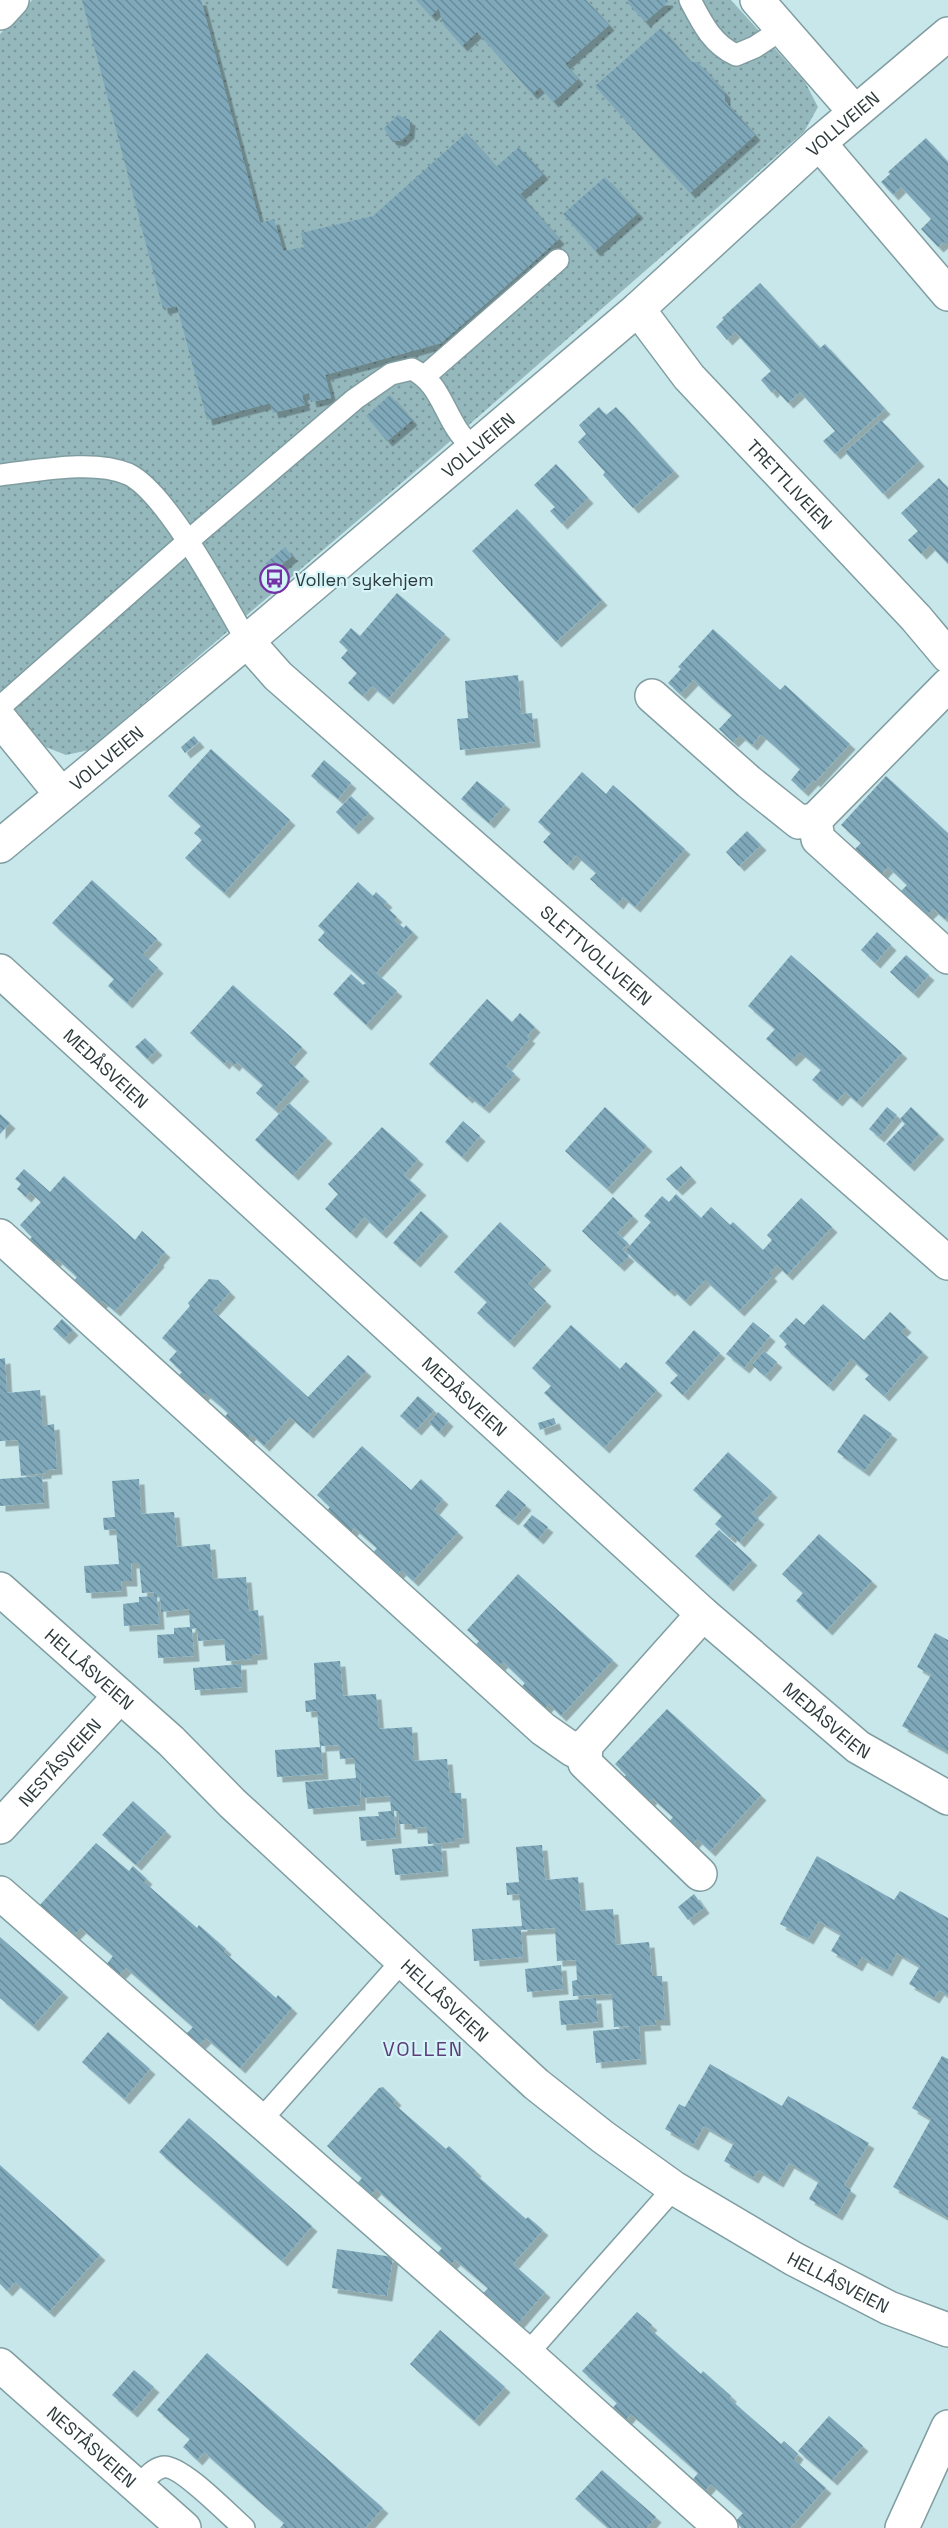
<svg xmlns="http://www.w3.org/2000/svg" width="948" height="2528" viewBox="0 0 948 2528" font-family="'Space Grotesk',sans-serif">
  <defs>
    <pattern id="grass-dots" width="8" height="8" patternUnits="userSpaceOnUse" patternTransform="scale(1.5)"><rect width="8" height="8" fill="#95b8bd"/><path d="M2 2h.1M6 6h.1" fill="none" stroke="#7a979b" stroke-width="1.8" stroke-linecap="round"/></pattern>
    <pattern id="building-back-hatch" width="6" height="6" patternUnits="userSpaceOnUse" patternTransform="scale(1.5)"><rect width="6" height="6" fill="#7fa9bb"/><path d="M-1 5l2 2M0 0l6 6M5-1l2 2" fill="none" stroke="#688b99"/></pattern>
    <filter id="shadow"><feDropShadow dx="5.5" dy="5.5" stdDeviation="0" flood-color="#0004"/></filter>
  </defs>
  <rect width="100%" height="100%" fill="#c7e7eb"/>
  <!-- grass -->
  <path fill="url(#grass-dots)" d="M32,0H731L805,82L818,107L804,132L439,451L89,750L66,755L43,746L0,690V34Z"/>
  <!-- building -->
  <g fill="url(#building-back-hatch)" filter="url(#shadow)">
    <path d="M82,0H201L260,223L274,219L283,251L304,247L301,233L373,216L466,133L496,167L519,147L543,174L520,194L559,239L441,343L325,375L331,398L311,402L309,393L302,395L305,405L273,413L270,403L207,420L177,306L163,309Z"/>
    <path d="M416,0H586L609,25L565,64L578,79L553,102L540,87L532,94L477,32L462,46L443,24L439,8L431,16Z"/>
    <path d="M628,0H667L668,2L645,22L627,2Z"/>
    <path d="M661,28L691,62H698L725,93V101L755,135L690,193L595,86Z"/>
    <path d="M398,115L410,120L409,133L400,141L391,140L384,128Z"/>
    <path d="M926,138L948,162V245L944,242L938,247L921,229L931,219L901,187L893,195L881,182L890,174L888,172Z"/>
    <path d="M605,177L638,213L595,251L563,214Z"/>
    <path d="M760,283L820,348L825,344L885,409L835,454L823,441L835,431L800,392L788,403L775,389L772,393L761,380L771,371L735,332L727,340L716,327L724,319L722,318Z"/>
    <path d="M390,395L412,420L387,441L366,416Z"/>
    <path d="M599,407L606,415L616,407L674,471L633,508L603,475L605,472L578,442L586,434L579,425Z"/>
    <path d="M881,420L919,461L883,494L845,452Z"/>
    <path d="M556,464L588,498L562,524L550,511L555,507L534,485Z"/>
    <path d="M939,478L948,488V564L930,545L921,554L908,540L918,531L901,513Z"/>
    <path d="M517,509L602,600L556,642L472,551Z"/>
    <path d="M285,547L292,556L273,572L266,563Z"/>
    <path d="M397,593L445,634L388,699L372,686L363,696L348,683L357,673L341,658L348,650L339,642L351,628L360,636Z"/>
    <path d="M713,629L780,690L785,685L850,744L815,782L813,780L803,791L791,780L800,769L761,734L752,745L740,735L733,742L719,729L732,715L712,698L693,680L680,694L668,683L681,669L678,667Z"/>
    <path d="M518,675L521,714L532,713L535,742L460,750L457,719L468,718L465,681Z"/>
    <path d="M194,736L199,742L185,753L181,747Z"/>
    <path d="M211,749L290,820L224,893L185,858L202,840L194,833L201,826L168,796Z"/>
    <path d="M324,760L351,783L338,799L311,776Z"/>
    <path d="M582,772L606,794L613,785L685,849L635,907L623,897L618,904L590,879L596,873L576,855L568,865L543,842L551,833L538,822Z"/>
    <path d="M886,776L948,833V916L945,919L933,909L926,916L900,892L907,885L888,867L881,875L854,850L861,843L841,825Z"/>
    <path d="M477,781L505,804L489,823L461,799Z"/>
    <path d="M351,796L369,813L353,829L336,812Z"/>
    <path d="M747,831L761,845L739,866L726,852Z"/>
    <path d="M92,880L157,939L143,954L158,968L127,1003L108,986L114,979L52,923Z"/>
    <path d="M358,882L373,896L376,892L387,902L384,905L397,917L394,920L404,928L406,925L413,932L376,973L397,991L366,1025L333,994L351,974L363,985L366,983L318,940L325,932L318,926Z"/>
    <path d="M877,932L891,945L875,963L861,950Z"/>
    <path d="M791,955L902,1053L857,1102L845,1092L837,1101L812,1080L821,1070L800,1052L791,1061L778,1049L766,1039L775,1029L748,1006Z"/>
    <path d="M906,955L929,975L913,993L890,972Z"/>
    <path d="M233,985L302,1047L289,1062L304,1076L274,1109L256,1093L263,1085L237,1062L234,1066L227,1060L224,1064L190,1033Z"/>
    <path d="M487,999L512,1022L520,1013L535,1027L527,1036L530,1038L506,1066L515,1074L484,1108L469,1096L467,1098L429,1064Z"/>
    <path d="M145,1038L157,1050L147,1059L135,1047Z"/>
    <path d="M289,1103L327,1138L293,1175L255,1140Z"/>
    <path d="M605,1107L647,1146L607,1189L565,1151Z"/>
    <path d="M887,1107L897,1115L879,1137L869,1129Z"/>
    <path d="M911,1107L939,1134L909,1166L886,1144L905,1124L900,1119Z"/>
    <path d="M0,1114L10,1123L0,1134Z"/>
    <path d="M463,1121L480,1136L462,1157L445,1142Z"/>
    <path d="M382,1127L418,1159L404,1175L421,1190L381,1233L364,1217L351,1233L325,1209L338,1194L328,1184Z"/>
    <path d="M681,1166L691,1177L677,1190L666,1179Z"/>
    <path d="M24,1169L50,1192L64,1176L135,1240L142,1231L165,1252L158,1260L159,1262L115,1311L103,1301L96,1308L70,1285L77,1277L57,1259L51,1266L26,1243L32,1237L20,1225L41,1202L30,1192L26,1197L17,1189L21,1184L15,1179Z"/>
    <path d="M676,1194L701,1218L711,1207L730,1225L733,1222L763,1250L772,1240L767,1235L801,1198L832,1227L787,1275L777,1265L769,1273L772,1276L739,1311L705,1280L685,1301L672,1289L669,1291L625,1251L651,1222L644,1216L662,1196L669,1202Z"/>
    <path d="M613,1197L633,1216L617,1233L628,1243L622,1250L629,1256L619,1266L582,1231Z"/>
    <path d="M421,1211L443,1231L415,1262L393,1243Z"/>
    <path d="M500,1222L546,1265L528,1284L546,1301L509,1342L477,1313L487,1302L454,1272Z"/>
    <path d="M209,1279L218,1280L230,1292L213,1311L308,1397L348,1355L366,1371L308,1433L290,1417L264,1446L251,1434L244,1442L221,1421L228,1413L217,1403L205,1393L198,1401L175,1380L182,1372L169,1360L177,1351L162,1338L190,1306L188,1303Z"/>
    <path d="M823,1304L864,1340L890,1312L906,1327L901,1332L923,1352L884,1396L865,1379L869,1375L851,1359L828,1386L784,1347L787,1344L779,1336L796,1318L804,1325Z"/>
    <path d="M62,1319L73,1330L64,1339L53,1329Z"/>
    <path d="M753,1322L770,1336L744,1368L726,1354Z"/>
    <path d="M571,1325L620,1369L626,1362L657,1390L604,1448L544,1393L551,1386L532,1368Z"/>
    <path d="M694,1330L720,1353L683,1395L670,1383L678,1375L665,1363Z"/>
    <path d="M764,1351L777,1362L765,1376L752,1365Z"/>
    <path d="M5,1358L7,1393L40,1390L43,1426L54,1424L57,1469L46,1470V1473L21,1476L18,1440L0,1441V1359Z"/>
    <path d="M418,1396L434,1410L416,1430L400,1416Z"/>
    <path d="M438,1412L448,1421L439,1432L429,1423Z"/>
    <path d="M864,1414L892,1434L864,1471L837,1452Z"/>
    <path d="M554,1418L556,1424L540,1430L538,1423Z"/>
    <path d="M362,1446L411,1490L421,1479L443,1499L434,1510L458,1532L413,1581L401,1570L395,1577L371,1555L377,1548L354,1528L349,1535L325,1513L330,1507L317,1495Z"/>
    <path d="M728,1452L772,1492L752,1513L759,1519L739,1542L732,1535L730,1538L715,1524L722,1516L693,1490Z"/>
    <path d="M42,1476L44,1503L0,1506V1479Z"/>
    <path d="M139,1479L141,1514L174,1512L177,1547L210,1544L213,1579L246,1577L249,1611L258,1610L262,1654L252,1655V1659L226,1661L224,1639L198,1641L197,1628L192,1629L194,1656L158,1658L157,1635L174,1634V1628L190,1627L189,1609L161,1612L160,1596H157L159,1624L124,1626L123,1604L139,1602V1597L154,1596V1592L142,1593L139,1563H131L132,1581H121L122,1591L86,1593L84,1566L119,1564L116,1529L104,1530L103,1518L115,1517L112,1481Z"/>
    <path d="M508,1490L526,1505L513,1520L495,1506Z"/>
    <path d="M532,1515L548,1527L538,1539L523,1526Z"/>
    <path d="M719,1530L752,1560L728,1586L695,1556Z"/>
    <path d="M819,1534L872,1581L827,1630L796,1601L803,1593L782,1574Z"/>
    <path d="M518,1574L613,1660L561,1716L549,1704L542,1711L519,1690L525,1683L503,1662L496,1669L473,1648L479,1641L467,1630Z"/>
    <path d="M935,1633L948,1640V1752L902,1726L931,1675L917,1667Z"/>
    <path d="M340,1661L343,1696L376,1694L379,1729L412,1727L414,1761L447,1759L450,1793H461L464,1838L454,1839V1842L428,1844L427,1827L412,1828V1824H399L398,1811H394L396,1838L361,1841L359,1817L379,1816L378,1812L391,1811L390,1796L361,1798L360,1779V1805L308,1809L305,1782L356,1778L354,1758L340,1759L339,1745L321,1746L323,1774L277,1777L275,1750L320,1747L317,1711L306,1712L305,1701L316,1699L314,1663Z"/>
    <path d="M241,1664L242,1687L195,1690L193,1668Z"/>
    <path d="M667,1709L761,1795L710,1851L697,1839L691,1846L667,1824L673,1817L652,1798L645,1806L619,1783L626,1775L615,1764Z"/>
    <path d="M133,1801L166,1831L136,1865L102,1835Z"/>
    <path d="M96,1843L129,1871L133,1866L147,1879L144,1882L197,1928L199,1925L226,1949L224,1952L276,1998L278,1995L292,2008L240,2068L206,2038L198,2046L185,2035L193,2027L126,1968L118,1976L106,1965L113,1956L81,1928L73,1936L39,1906Z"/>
    <path d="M441,1845L443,1871L395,1875L392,1849Z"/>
    <path d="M542,1845L545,1880L578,1877L581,1911L613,1909L616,1945L649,1942L652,1976H662L665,2020H655L656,2025L639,2026L641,2059L596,2063L593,2031L629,2028V2026L614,2027L612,1994L573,1996L572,1981L577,1980L576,1960L557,1961L555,1928L521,1930L523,1957L474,1961L472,1929L522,1926L519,1894L507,1895L506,1883L519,1882L516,1847Z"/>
    <path d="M817,1856L894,1900L900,1891L948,1918V1996L939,1990L934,1998L909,1984L920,1966L897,1953L887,1971L862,1957L857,1966L831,1951L841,1934L819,1921L808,1939L780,1924Z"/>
    <path d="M694,1894L704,1908L688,1920L678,1907Z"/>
    <path d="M0,1937L63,1992L33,2026L0,1998Z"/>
    <path d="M561,1965L563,1989L527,1992L525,1969Z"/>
    <path d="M596,1998L598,2022L561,2025L559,2001Z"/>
    <path d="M108,2032L150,2069L124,2099L82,2062Z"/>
    <path d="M942,2056L948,2059V2218L893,2187L931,2119L912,2108Z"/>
    <path d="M710,2064L782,2106L788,2096L869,2143L844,2185L851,2190L837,2215L809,2199L819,2181L789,2163L778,2182L758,2170L753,2178L724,2161L734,2143L704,2126L693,2145L665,2129L679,2104L685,2107Z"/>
    <path d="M383,2087L396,2100L393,2103L446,2149L449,2146L476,2171L474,2173L526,2219L528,2217L543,2230L513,2264L545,2292L515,2327L480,2297L488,2288L455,2260L448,2268L435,2256L442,2248L376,2189L369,2197L355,2186L362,2178L327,2146L379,2088Z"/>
    <path d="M189,2118L312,2226L282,2261L159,2152Z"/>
    <path d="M0,2165L100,2255L49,2312L15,2282L7,2291L0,2284Z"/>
    <path d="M337,2249L393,2257L387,2296L332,2288Z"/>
    <path d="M637,2312L652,2325L649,2328L701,2374L703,2371L731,2396L730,2399L781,2444L784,2441L798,2454L794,2460L826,2488L790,2528H742L735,2522L743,2513L711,2484L703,2493L691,2482L698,2473L631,2414L624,2422L610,2411L617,2403L582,2371Z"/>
    <path d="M440,2330L505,2387L474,2421L410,2364Z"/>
    <path d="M207,2353L383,2508L365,2528H280L284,2523L204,2452L197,2460L183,2447L190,2439L157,2410Z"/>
    <path d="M134,2370L154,2387L132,2412L112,2395Z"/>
    <path d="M829,2416L863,2446L832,2480L798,2451Z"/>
    <path d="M602,2470L656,2517L647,2528H608L575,2499Z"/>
  </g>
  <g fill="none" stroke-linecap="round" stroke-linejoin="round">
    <defs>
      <g id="lane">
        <path d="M690,0C702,23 712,44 736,55L755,47L782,29"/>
        <path d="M425,376L558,260"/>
        <path d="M0,475C37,471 93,459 128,474C167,492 224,602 247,641"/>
        <path d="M0,707L188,541L355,399L391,374L412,369C437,382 441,403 455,426C460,435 467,442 473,449"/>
        <path d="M261,2120L403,1960"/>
        <path d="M527,2354L674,2188"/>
        <path d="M138,2488C145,2480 152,2469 163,2467C180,2464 229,2515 244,2528"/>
      </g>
      <g id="street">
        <path d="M757,0L855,112"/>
        <path d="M0,13L12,0"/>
        <path d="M819,143L948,294"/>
        <path id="s1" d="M638,309L689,377L916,618L948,656"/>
        <path id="s2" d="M247,641L278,676L948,1263"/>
        <path d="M948,685L815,820L818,839L948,957"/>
        <path d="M652,696L749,782L799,822L815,820"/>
        <path d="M0,719L61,794"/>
        <path id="s3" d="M0,846L247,641L638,309L819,143L948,34"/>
        <path id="s4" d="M0,971L703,1614L858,1747L948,1798"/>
        <path d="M0,1236L543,1729L573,1750L586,1745"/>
        <path id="s5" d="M0,1589L171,1741L232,1803L536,2084L603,2137L674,2188L794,2259L889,2308L948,2330"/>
        <path id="s6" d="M0,1827L120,1696"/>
        <path d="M700,1874L585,1763L586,1745L703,1614"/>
        <path d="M0,1893L527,2354L721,2528"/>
        <path id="s7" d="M0,2365L184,2528"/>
        <path d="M902,2528L948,2427"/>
      </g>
    </defs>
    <!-- lane casing -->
    <use href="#lane" stroke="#809da1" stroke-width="24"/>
    <!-- street casing -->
    <use href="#street" stroke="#809da1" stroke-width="36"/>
    <!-- lane -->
    <use href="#lane" stroke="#fff" stroke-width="21"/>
    <!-- street -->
    <use href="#street" stroke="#fff" stroke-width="33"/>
  </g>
  <!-- icons -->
  <defs>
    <symbol id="bus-ring" viewBox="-11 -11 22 22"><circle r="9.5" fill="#d4f4f8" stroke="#7431a5" stroke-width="1.5"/><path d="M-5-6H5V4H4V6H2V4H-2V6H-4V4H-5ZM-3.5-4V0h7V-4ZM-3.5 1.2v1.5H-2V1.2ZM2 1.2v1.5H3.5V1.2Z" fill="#7431a5"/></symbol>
  </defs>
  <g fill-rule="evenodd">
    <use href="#bus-ring" x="258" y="562" width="33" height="33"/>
  </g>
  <g text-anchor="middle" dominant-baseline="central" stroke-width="4.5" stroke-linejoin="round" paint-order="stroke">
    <!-- street labels -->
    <g font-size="18" fill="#2e3b3d" stroke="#d4f4f8">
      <text stroke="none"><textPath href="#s3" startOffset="1110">VOLLVEIEN</textPath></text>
      <text stroke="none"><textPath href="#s3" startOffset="624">VOLLVEIEN</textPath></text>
      <text stroke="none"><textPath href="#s1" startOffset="232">TRETTLIVEIEN</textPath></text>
      <text stroke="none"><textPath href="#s3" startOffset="138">VOLLVEIEN</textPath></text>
      <text stroke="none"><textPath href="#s2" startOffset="470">SLETTVOLLVEIEN</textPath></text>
      <text stroke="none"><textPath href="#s4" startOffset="144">MEDÅSVEIEN</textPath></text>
      <text stroke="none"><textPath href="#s4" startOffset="630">MEDÅSVEIEN</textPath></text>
      <text stroke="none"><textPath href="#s5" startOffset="120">HELLÅSVEIEN</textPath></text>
      <text stroke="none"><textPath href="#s4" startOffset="1116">MEDÅSVEIEN</textPath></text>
      <text stroke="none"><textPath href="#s6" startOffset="88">NESTÅSVEIEN</textPath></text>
      <text stroke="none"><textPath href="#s5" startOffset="606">HELLÅSVEIEN</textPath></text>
      <text stroke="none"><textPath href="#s5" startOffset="1092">HELLÅSVEIEN</textPath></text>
      <text stroke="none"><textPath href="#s7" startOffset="123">NESTÅSVEIEN</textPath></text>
    </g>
    <!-- poi labels -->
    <g font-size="18" fill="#2e3b3d" stroke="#d4f4f8" text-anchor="start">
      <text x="295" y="579">Vollen sykehjem</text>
    </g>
    <!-- neighbourhood labels -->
    <g font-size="20" letter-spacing="1.5" fill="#5c3d78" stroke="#d4f4f8">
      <text x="423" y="2049">VOLLEN</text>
    </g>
  </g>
</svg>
